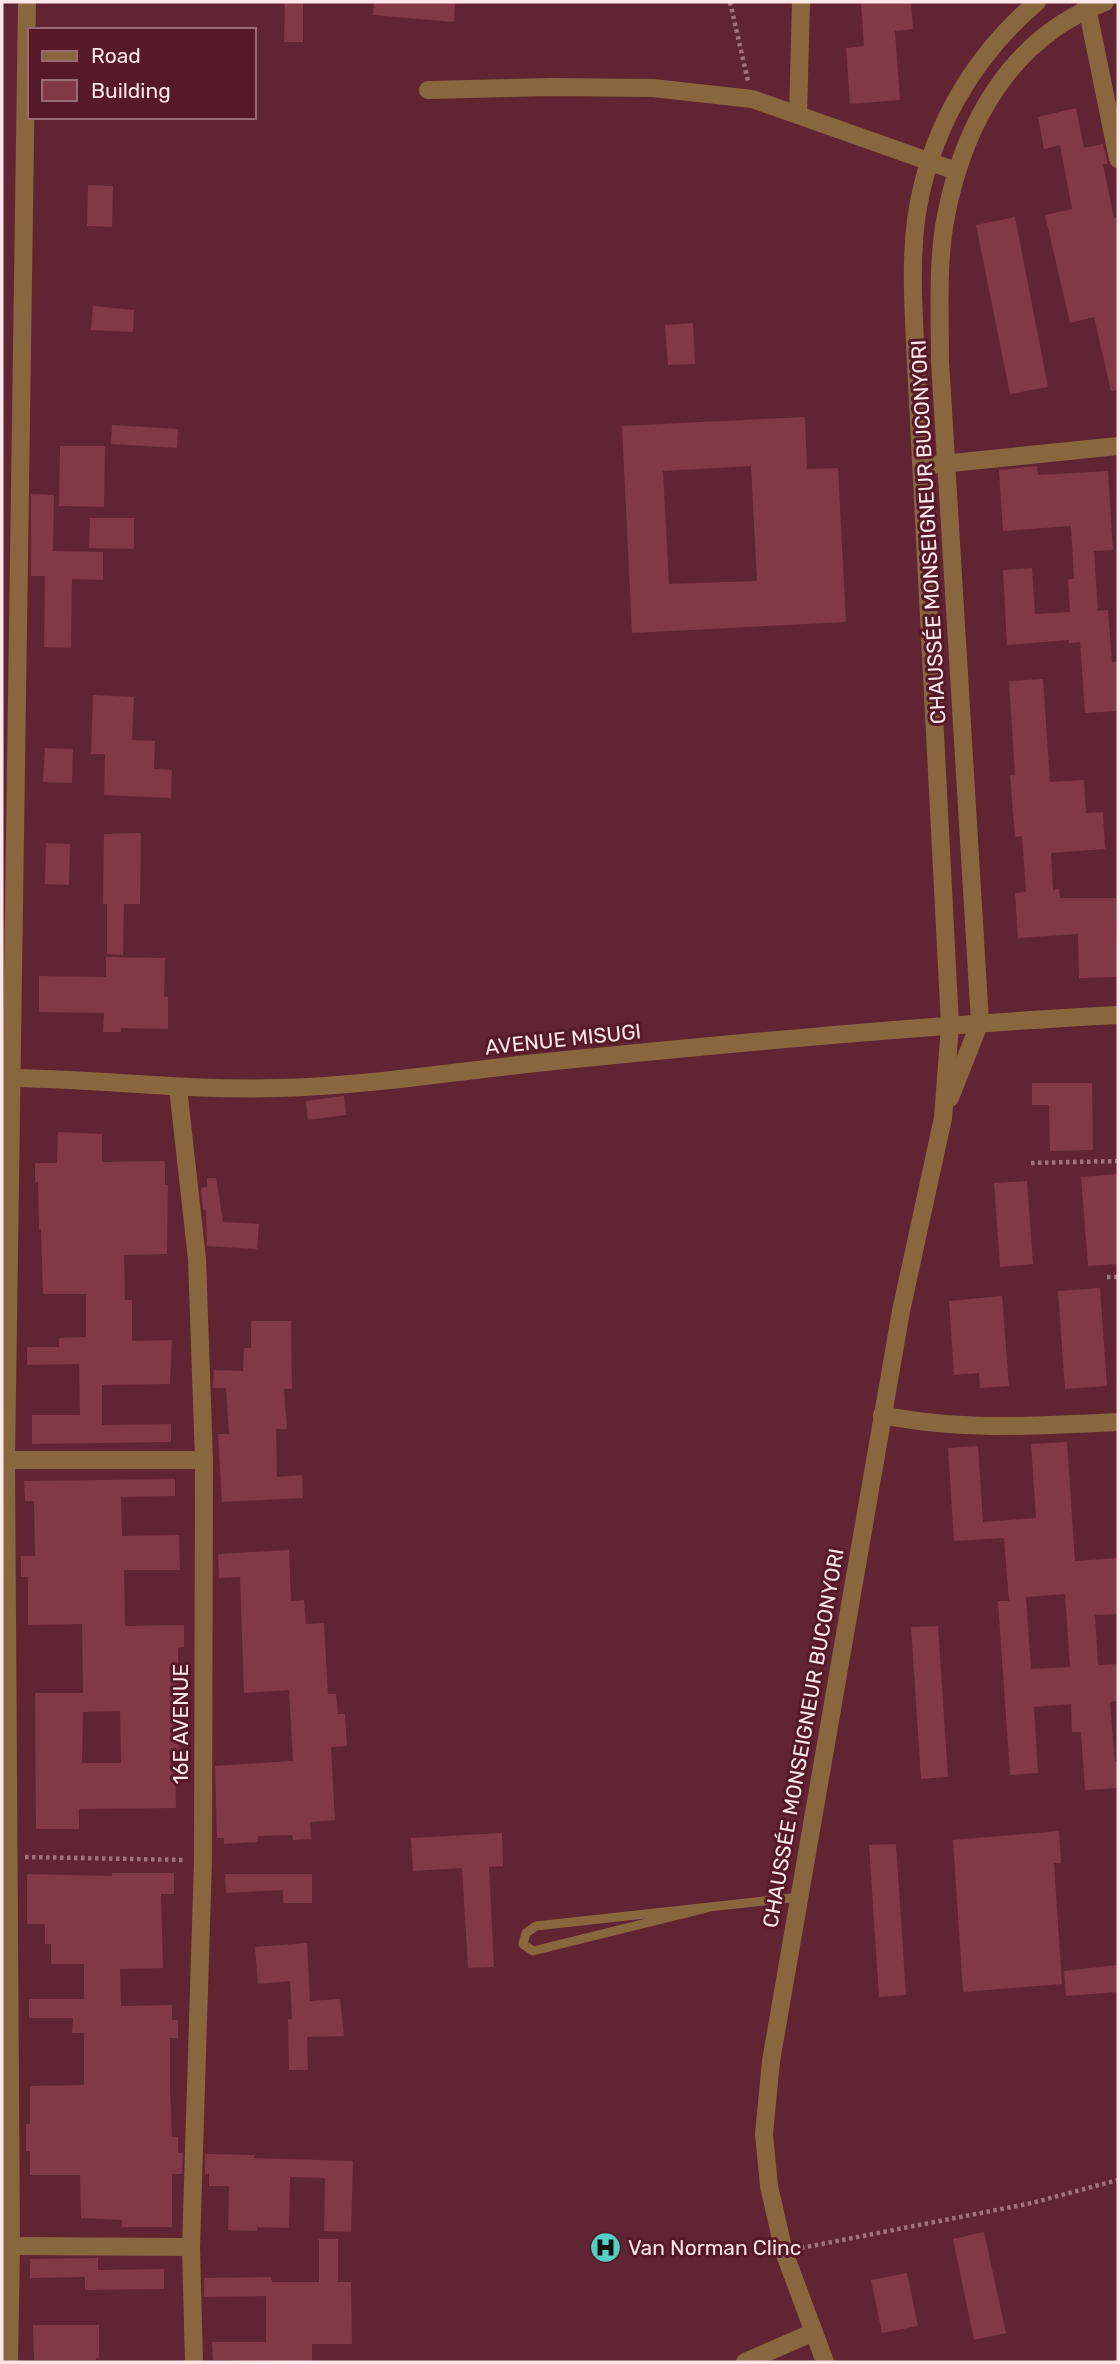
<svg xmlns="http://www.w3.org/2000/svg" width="1120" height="2364" viewBox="0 0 1120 2364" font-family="Rubik,sans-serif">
  <rect width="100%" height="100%" fill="#612432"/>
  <!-- building -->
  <g fill="#813948" fill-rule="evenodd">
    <path d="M285,2H303V42H284Z"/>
    <path d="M374,2H455L454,22L373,15Z"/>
    <path d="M861,2H911L913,29L895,31L900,100L850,104L846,48L864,46Z"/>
    <path d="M1076,108L1084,148L1103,144L1108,164H1103L1114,218L1118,217V390L1111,391L1094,317L1070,323L1045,215L1072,209L1060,145L1044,149L1038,117Z"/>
    <path d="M88,185L113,186L112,227L87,226Z"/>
    <path d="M1015,217L1048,387L1010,394L976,225Z"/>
    <path d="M93,306L134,310L133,332L91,330Z"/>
    <path d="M693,323L695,364L668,365L665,325Z"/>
    <path d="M805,417L807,469L838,468L846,622L632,633L622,426ZM751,466L757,581L669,584L663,471Z"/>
    <path d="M112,425L178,429L177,448L111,444Z"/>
    <path d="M60,446H105L104,507L59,506Z"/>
    <path d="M1037,466L1038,475L1108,471L1113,550L1094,551L1098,611L1108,610L1112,662H1118V711L1085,713L1080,642L1069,643V640L1007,645L1003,570L1032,568L1035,614L1070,612L1068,579H1074L1071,526L1003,531L999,470Z"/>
    <path d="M31,494L54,495L53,551L103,552V580L72,579L71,648L44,647L45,576H31Z"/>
    <path d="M90,518H134V549L89,548Z"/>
    <path d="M1043,679L1050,782L1084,780L1086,813L1103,812L1105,849L1051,853L1053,890L1059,889L1060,898H1116L1117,977L1079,978L1078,934L1018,938L1015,893L1026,892L1022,836L1015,837L1010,775H1015L1009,681Z"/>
    <path d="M93,695L134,697L132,740L155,741L154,769L172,770L171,798L104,795L105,754H91Z"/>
    <path d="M45,748L73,749L72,783L43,782Z"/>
    <path d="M141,833L140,904H124L123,955L107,954V904H103L104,834Z"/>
    <path d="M46,843L70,844L69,885L45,884Z"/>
    <path d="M106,957L165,958L164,997H168V1029L121,1028V1032H103L104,1013L39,1012V976L106,977Z"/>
    <path d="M1032,1083H1092L1093,1150L1050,1151L1049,1105H1032Z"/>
    <path d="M344,1096L346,1115L308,1120L306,1101Z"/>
    <path d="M58,1132L102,1134V1162L165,1161V1185H168L167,1254L124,1255L125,1300H132V1341L172,1340L170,1384L102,1385V1425L171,1424V1442L32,1444V1415H80L79,1364L27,1365V1347H59V1338L86,1337V1294H43L41,1229H39L38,1182H35V1163H57Z"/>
    <path d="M1118,1174V1264L1088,1266L1081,1177Z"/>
    <path d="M207,1178H216L223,1222L259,1224L257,1249L207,1246L206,1210H203L201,1188L207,1187Z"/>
    <path d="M1027,1181L1033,1264L1000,1267L994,1183Z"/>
    <path d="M1100,1288L1107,1386L1065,1389L1058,1291Z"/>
    <path d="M1002,1296L1009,1386L980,1388L979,1373L954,1375L949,1301Z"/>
    <path d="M251,1321H291L292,1389H284L287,1429H276L277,1477L302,1475L303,1498L222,1502L218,1434H229L226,1388H213L214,1370L243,1371L244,1348H251Z"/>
    <path d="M1067,1442L1075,1561L1118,1558V1614L1095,1615L1098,1665L1118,1664V1701L1110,1702L1115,1762H1118V1788L1085,1790L1081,1732H1072L1071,1704L1034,1707L1038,1773L1010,1775L998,1601H1009L1004,1538L954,1541L948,1448L978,1446L983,1522L1036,1518L1031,1444ZM1065,1594L1070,1667L1031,1669L1026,1597Z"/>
    <path d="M175,1479V1496L121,1497L122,1536L179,1535L180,1570H124L125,1626L184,1625V1647L178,1648L180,1758H175L176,1808L79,1809V1829H36L35,1693H83L82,1624L28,1625V1577H21V1556H35L34,1501H25L24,1481ZM120,1711L121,1763H82L83,1712Z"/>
    <path d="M289,1550L291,1601L304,1600L306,1624L324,1623L328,1694H336L338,1714H345L347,1746L331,1747L335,1820L310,1822L311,1839L293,1840L292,1835L258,1836V1842L224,1844V1838H217L215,1766L293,1761L289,1690L244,1693L240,1577L219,1578L218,1554Z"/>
    <path d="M938,1626L948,1777L921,1779L911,1627Z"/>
    <path d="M1059,1831L1061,1863H1054L1062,1984L963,1992L953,1840Z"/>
    <path d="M502,1833L503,1866L489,1867L494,1967L468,1968L462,1868L413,1871L411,1838Z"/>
    <path d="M896,1844L906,1995L879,1997L869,1845Z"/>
    <path d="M112,1873H174V1894H161L163,1968L120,1969L121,2006L172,2005V2020H178V2038H170V2088L172,2137H178V2153H183L182,2174H172V2227H122V2220L81,2218L80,2175H30V2151H26V2124H30V2086L84,2085V2033H72L73,2018H29V1999H84V1964H51V1944H45V1924H27V1874L112,1876Z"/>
    <path d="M225,1874H312V1903H283V1890L226,1893Z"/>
    <path d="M307,1943L310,2001L340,1999L344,2036L307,2037L308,2070H289L288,2019H292L290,1981L258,1984L255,1947Z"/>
    <path d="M1118,1965V1992L1066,1996L1064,1971Z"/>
    <path d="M205,2154L254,2155V2158L353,2161L351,2232L324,2231L325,2178L290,2177L289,2228L257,2227V2231L228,2230L229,2186H209V2174H205Z"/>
    <path d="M984,2232L1006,2333L974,2340L953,2239Z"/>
    <path d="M319,2239H338V2282H351L352,2344H312V2362L213,2360L212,2342H266V2296L204,2297V2278L271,2277L272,2282H319Z"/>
    <path d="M98,2258V2270L164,2269V2289L85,2290V2277L30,2278V2259Z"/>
    <path d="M907,2273L918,2326L882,2333L871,2280Z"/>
    <path d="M33,2325H99V2358H96V2360H34Z"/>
  </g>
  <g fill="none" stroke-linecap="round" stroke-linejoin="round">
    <!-- path -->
    <g stroke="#a1727c" stroke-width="4.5" stroke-dasharray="3.5 3.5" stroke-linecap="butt">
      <path d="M730,2L748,81"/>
      <path d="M1031,1163L1118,1161"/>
      <path d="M1107,1277H1118"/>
      <path d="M25,1857L185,1860"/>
      <path d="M801,2248L1032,2203L1118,2180"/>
    </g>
    <!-- service -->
    <path stroke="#89663e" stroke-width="9" d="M707,1908L533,1951L523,1944L526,1933L536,1926L800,1897"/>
    <!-- minor -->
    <g stroke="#89663e" stroke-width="18">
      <path d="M801,2L798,115L956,171"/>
      <path d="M1086,2L1118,159"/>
      <path d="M428,90L551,87L653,88L752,99L798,115"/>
      <path d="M922,466L1118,446"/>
      <path d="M178,1088L197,1259L204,1460L203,1860L191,2247L194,2362"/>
      <path d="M882,1415C960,1431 1039,1426 1118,1422"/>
      <path d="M6,1460H204"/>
      <path d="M11,2246L191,2247"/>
      <path d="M9,2362L11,2246L6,1460L27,2"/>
      <path d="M745,2362L814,2332"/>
    </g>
    <!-- tertiary -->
    <g stroke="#89663e" stroke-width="18">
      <path d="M2,1078C94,1078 185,1091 277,1088C367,1086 457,1071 546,1062C736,1043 927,1025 1118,1015"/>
      <path d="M950,1098L980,1022L940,361C940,315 937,260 946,216C964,122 1012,37 1105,2"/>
      <path d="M825,2362L784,2252L769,2186L764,2134L771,2061L901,1311L943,1118L950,1025L916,364C914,316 910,268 916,220C928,134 971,58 1037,2"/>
    </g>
  </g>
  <!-- icons -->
  <defs>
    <symbol id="hospital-disc" viewBox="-11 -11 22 22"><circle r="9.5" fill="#55cec6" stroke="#551928"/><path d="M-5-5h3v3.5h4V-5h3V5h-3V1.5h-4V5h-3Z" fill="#111"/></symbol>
  </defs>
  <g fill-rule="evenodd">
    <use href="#hospital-disc" x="588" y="2230" width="35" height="35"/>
  </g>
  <g text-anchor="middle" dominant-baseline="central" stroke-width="6" stroke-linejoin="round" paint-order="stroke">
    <!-- street labels -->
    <g font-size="21" fill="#ffe6e9" stroke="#551928">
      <text transform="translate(928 532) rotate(-93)">CHAUSSÉE MONSEIGNEUR BUCONYORI</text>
      <text transform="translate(563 1039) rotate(-6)">AVENUE MISUGI</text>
      <text transform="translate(180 1724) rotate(-90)">16E AVENUE</text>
      <text transform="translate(803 1738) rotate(-80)">CHAUSSÉE MONSEIGNEUR BUCONYORI</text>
    </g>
    <!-- poi labels -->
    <g font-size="21" fill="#ffe6e9" stroke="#551928" text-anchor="start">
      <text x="628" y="2247">Van Norman Clinc</text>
    </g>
  </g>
  <!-- border -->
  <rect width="1120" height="2364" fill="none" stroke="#ffe6e9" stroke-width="7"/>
  <!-- legend -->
  <rect x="28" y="28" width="228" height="91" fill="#551928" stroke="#996b75" stroke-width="2"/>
  <rect x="42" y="51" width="35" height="10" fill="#89663e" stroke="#996b75" stroke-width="2"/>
  <text x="91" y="63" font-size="21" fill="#ffe6e9">Road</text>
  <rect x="42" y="80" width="35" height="21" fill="#813948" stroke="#996b75" stroke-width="2"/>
  <text x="91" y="98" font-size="21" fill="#ffe6e9">Building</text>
</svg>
